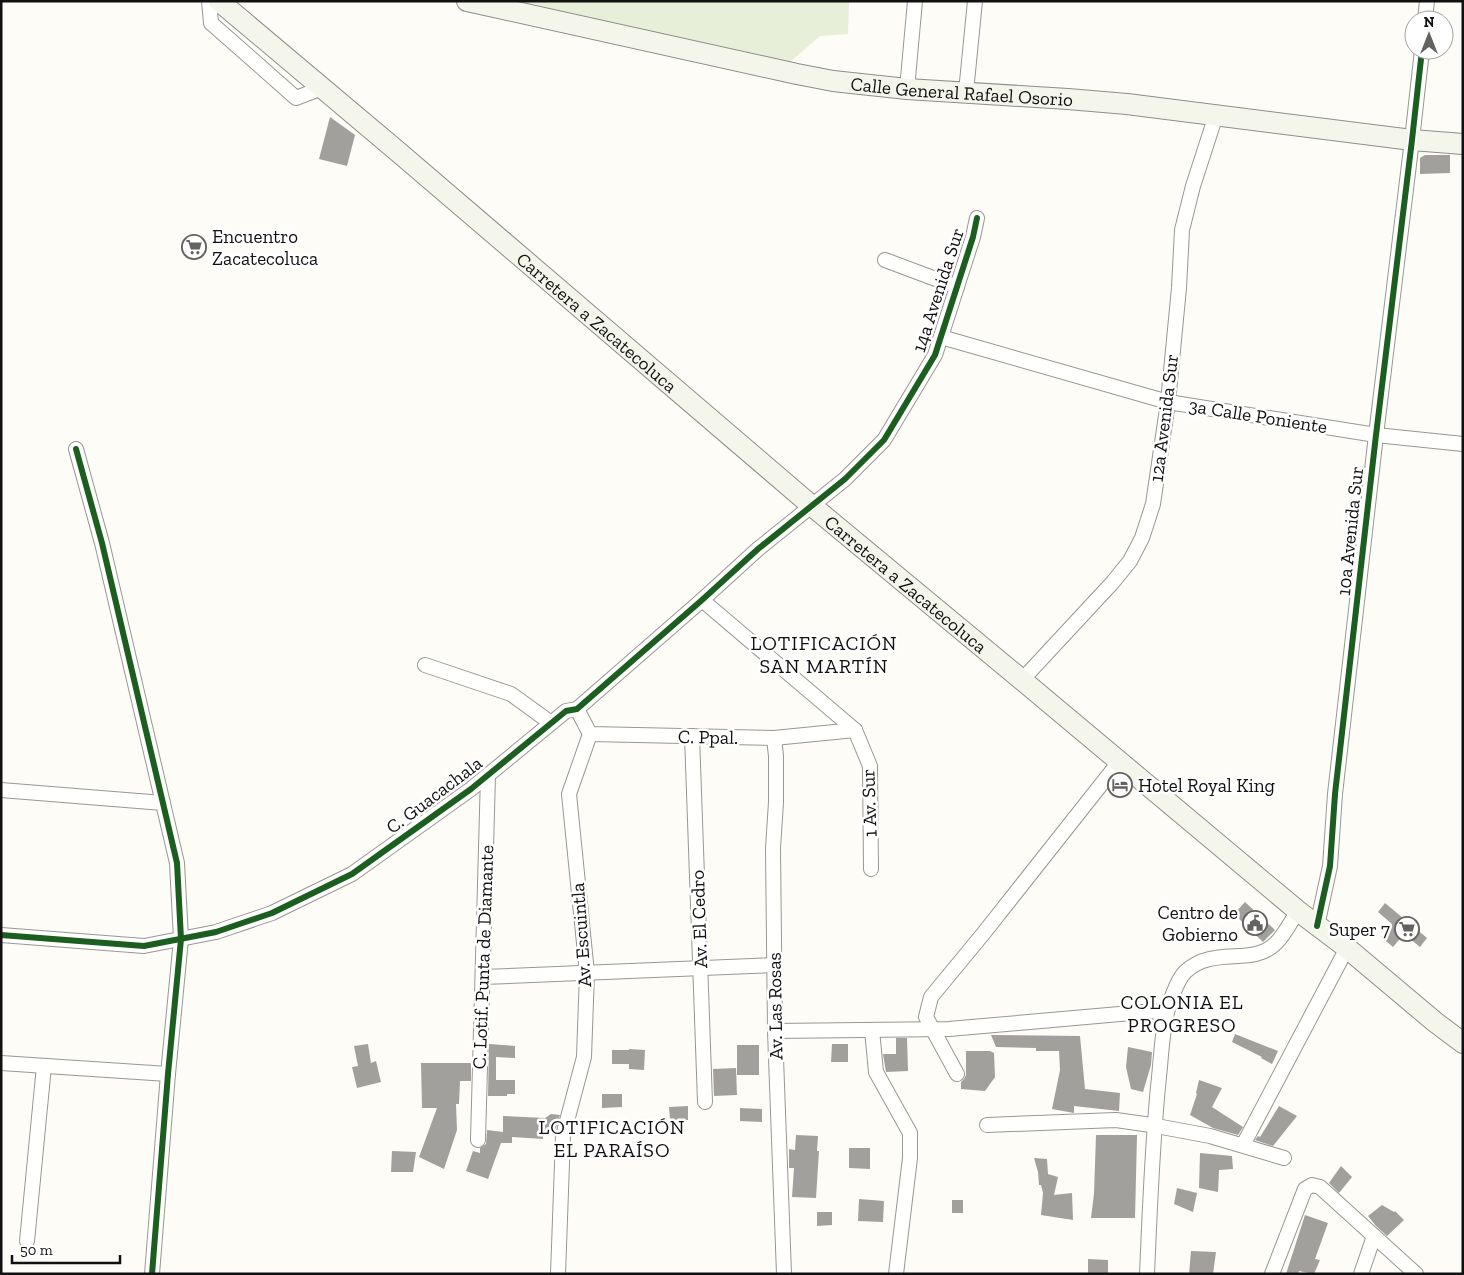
<svg xmlns="http://www.w3.org/2000/svg" width="1464" height="1275" viewBox="0 0 1464 1275" font-family="'Zilla Slab',serif">
  <rect width="100%" height="100%" fill="#fdfcf7"/>
  <!-- cemetery -->
  <path fill="#e7efd9" d="M522,1H849L848,34L820,36L789,63L522,4Z"/>
  <!-- building -->
  <g fill="#a1a09c">
    <path d="M330,117L355,135L347,166L319,159Z"/>
    <path d="M1425,155H1450V173L1420,174V158Z"/>
    <path d="M1245,902L1275,930L1263,942L1234,914Z"/>
    <path d="M1385,903L1427,938L1420,947L1404,934L1393,947L1381,937L1392,924L1378,912Z"/>
    <path d="M1235,1034L1278,1051L1272,1064L1261,1058L1262,1057L1232,1042Z"/>
    <path d="M991,1035L1080,1036L1085,1089L1120,1093L1119,1111L1074,1106V1113L1052,1109L1060,1070L1059,1051H1036V1048L996,1047Z"/>
    <path d="M896,1038H907L908,1071L886,1072L883,1054H896Z"/>
    <path d="M368,1044L371,1063L376,1061L381,1082L357,1088L352,1067L358,1066L354,1046Z"/>
    <path d="M489,1044L515,1046V1058L496,1057V1080H515V1094H507V1096H488Z"/>
    <path d="M832,1044H848V1062H831Z"/>
    <rect x="737" y="1045" width="22" height="30"/>
    <path d="M1128,1047L1152,1052L1151,1065L1143,1092L1131,1089L1126,1067Z"/>
    <path d="M629,1049L645,1050L644,1070L629,1069V1064H612V1050H629Z"/>
    <path d="M966,1051H990L994,1053L995,1077L985,1091L961,1089V1082L964,1079L966,1075Z"/>
    <path d="M421,1063H471V1081H460L459,1104H456L457,1130L444,1169L419,1157L437,1108H422Z"/>
    <path d="M736,1068L737,1095L714,1096L713,1069Z"/>
    <path d="M1199,1080L1222,1088L1212,1107L1243,1127L1238,1135L1213,1128L1190,1115L1197,1094L1196,1093Z"/>
    <path d="M602,1094H622V1107L602,1108Z"/>
    <path d="M688,1106V1120H670L669,1107Z"/>
    <path d="M1279,1106L1297,1116L1273,1146L1255,1140L1258,1136L1260,1137Z"/>
    <path d="M740,1108L762,1109V1122L740,1121Z"/>
    <path d="M551,1114L560,1115L555,1131L543,1130V1139L512,1137V1143H501L488,1179L466,1171L473,1151L480,1153V1148L486,1144L487,1130L503,1132V1116L545,1118Z"/>
    <path d="M796,1135L818,1136L817,1151H819L816,1198L792,1197L794,1168H789V1149L795,1150Z"/>
    <path d="M1096,1135H1137L1135,1218H1091L1094,1194Z"/>
    <path d="M849,1148H870V1169L849,1168Z"/>
    <path d="M392,1151L416,1152L413,1172H391Z"/>
    <path d="M1200,1153L1232,1156L1233,1169L1219,1170L1218,1192L1199,1188Z"/>
    <path d="M1034,1158L1047,1159L1048,1174L1058,1177L1054,1195L1072,1193L1073,1220L1041,1215L1043,1193L1041,1185H1039L1038,1172Z"/>
    <path d="M1341,1166L1352,1177L1339,1193L1329,1183Z"/>
    <path d="M1177,1188L1197,1193L1193,1212L1174,1204Z"/>
    <path d="M859,1199L884,1201L883,1222L858,1221Z"/>
    <rect x="952" y="1200" width="11" height="13"/>
    <path d="M1382,1205L1394,1212L1395,1211L1404,1220L1387,1236L1376,1226L1368,1216Z"/>
    <path d="M817,1212H832V1225L817,1226Z"/>
    <path d="M1305,1215L1328,1223L1315,1259L1320,1260L1314,1274L1299,1271L1298,1274H1286Z"/>
    <path d="M1191,1251L1216,1252L1213,1274H1189Z"/>
    <path d="M1088,1259L1108,1260V1274H1088Z"/>
  </g>
  <g fill="none" stroke-linecap="round" stroke-linejoin="round">
    <defs>
      <g id="minor">
        <path d="M209,1L211,23L296,98L322,88"/>
        <path d="M1425,20L1427,1"/>
        <path d="M907,89L915,1"/>
        <path d="M966,92L975,1"/>
        <path d="M885,260L957,287"/>
        <path d="M941,337L1168,402L1376,435L1463,444"/>
        <path d="M76,449L102,543L177,863L181,939L168,1074L152,1274"/>
        <path d="M702,600L855,730L870,766L871,869"/>
        <path d="M425,665L511,694L551,723"/>
        <path d="M1022,680L1113,582L1130,561L1142,538L1153,504L1168,402L1179,288L1182,230L1193,186L1216,115"/>
        <path d="M577,709L590,734L774,738L855,730"/>
        <path d="M692,736L705,1102"/>
        <path d="M774,738L776,756V802L773,848L775,1031L784,1274"/>
        <path d="M1,790L163,803"/>
        <path d="M1317,926L1330,866L1335,794L1376,435L1412,140L1422,50"/>
        <path d="M1,935L144,946L216,932L272,913L352,874L471,789L566,711L577,709L702,600L758,549L845,479L884,440L935,355L973,237L977,218"/>
        <path d="M483,977L774,965"/>
        <path d="M872,1030L876,1072L910,1133V1158L896,1274"/>
        <path d="M775,1031L949,1029L1154,1011L1166,1017"/>
        <path d="M1,1063L168,1074"/>
        <path d="M957,1074L926,1017L931,997L983,934L1119,762"/>
        <path d="M987,1125L1116,1120L1151,1125L1210,1136L1284,1158"/>
        <path d="M478,1140L488,775"/>
        <path d="M1243,1145L1347,948"/>
        <path d="M27,1241L44,1066"/>
        <path d="M558,1274L563,1136L584,1057L587,973L569,794L590,734"/>
        <path d="M1147,1274C1150,1208 1152,1143 1159,1077C1161,1058 1162,1035 1166,1017C1168,1006 1177,980 1185,972C1213,945 1253,967 1276,943C1285,934 1291,921 1298,911"/>
        <path d="M1272,1274L1305,1189L1312,1185L1320,1187L1416,1274"/>
        <path d="M1361,1274L1374,1236"/>
      </g>
      <g id="secondary">
        <path id="s1" d="M219,1L396,150L812,506L1022,680L1298,911L1347,948L1435,1022L1463,1043"/>
        <path id="s2" d="M467,1L797,74L833,81L907,89L1068,99L1127,104L1412,140L1463,144"/>
      </g>
    </defs>
    <!-- minor casing -->
    <use href="#minor" stroke="#979795" stroke-width="16"/>
    <!-- secondary casing -->
    <use href="#secondary" stroke="#8e8d8b" stroke-width="22"/>
    <!-- minor -->
    <use href="#minor" stroke="#fffffe" stroke-width="14"/>
    <!-- secondary -->
    <use href="#secondary" stroke="#f5f6eb" stroke-width="20"/>
    <defs>
      <g id="cycleway">
        <path d="M76,449L102,543L177,863L181,939L168,1074L152,1274"/>
        <path d="M1317,926L1330,866L1335,794L1376,435L1412,140L1422,50"/>
        <path d="M1,935L144,946L216,932L272,913L352,874L471,789L566,711L577,709L702,600L758,549L845,479L884,440L935,355L973,237L977,218"/>
      </g>
    </defs>
    <!-- cycleway casing -->
    <use href="#cycleway" stroke="#fff" stroke-width="9"/>
    <!-- cycleway -->
    <use href="#cycleway" stroke="#1b5e20" stroke-width="6"/>
  </g>
  <!-- icons -->
  <defs>
    <symbol id="supermarket-ring" viewBox="-11 -11 22 22"><circle r="9.5" fill="#fff" stroke="#646362" stroke-width="1.5"/><path d="M-6-5.5h2.5l.6 2H6L4.5 2H-2.5L-4.4-4H-6ZM-1.5 3.2a1.3 1.3 0 1 0 .1 0ZM3 3.2a1.3 1.3 0 1 0 .1 0Z" fill="#646362"/></symbol>
    <symbol id="hotel-ring" viewBox="-11 -11 22 22"><circle r="9.5" fill="#fff" stroke="#646362" stroke-width="1.5"/><path d="M-6-4.5h1.5V1H6V5H4.5V3h-9V5H-6ZM-4 0a1.8 1.8 0 1 1 3.6 0ZM.5 0V-2.5h3Q6-2.5 6 0Z" fill="#646362"/></symbol>
    <symbol id="civic-ring" viewBox="-11 -11 22 22"><circle r="9.5" fill="#fff" stroke="#646362" stroke-width="1.5"/><path d="M-.6-6.5H3V-4.5H.6V-3L4-1V1h2V6H-6V1h2V-1L-.6-3ZM-1.2 2.5V6h2.4V2.5Z" fill="#646362"/></symbol>
  </defs>
  <g fill-rule="evenodd">
    <use href="#supermarket-ring" x="180" y="233" width="28" height="28"/>
    <use href="#hotel-ring" x="1106" y="771" width="28" height="28"/>
    <use href="#civic-ring" x="1241" y="909" width="28" height="28"/>
    <use href="#supermarket-ring" x="1393" y="915" width="28" height="28"/>
  </g>
  <g text-anchor="middle" dominant-baseline="central" stroke-width="5" stroke-linejoin="round" paint-order="stroke">
    <!-- street labels -->
    <g font-size="19" fill="#111" stroke="#fff">
      <text stroke="none"><textPath href="#s2" startOffset="504">Calle General Rafael Osorio</textPath></text>
      <text transform="translate(938 290) rotate(-72)">14a Avenida Sur</text>
      <text stroke="none"><textPath href="#s1" startOffset="496">Carretera a Zacatecoluca</textPath></text>
      <text transform="translate(1258 416) rotate(9)">3a Calle Poniente</text>
      <text transform="translate(1164 418) rotate(-83)">12a Avenida Sur</text>
      <text transform="translate(1350 531) rotate(-84)">10a Avenida Sur</text>
      <text stroke="none"><textPath href="#s1" startOffset="901">Carretera a Zacatecoluca</textPath></text>
      <text transform="translate(708 737) rotate(1)">C. Ppal.</text>
      <text transform="translate(434 795) rotate(-37)">C. Guacachala</text>
      <text transform="translate(869 803) rotate(-92)">1 Av. Sur</text>
      <text transform="translate(699 919) rotate(-92)">Av. El Cedro</text>
      <text transform="translate(581 935) rotate(-94)">Av. Escuintla</text>
      <text transform="translate(483 957) rotate(-88)">C. Lotif. Punta de Diamante</text>
      <text transform="translate(775 1006) rotate(-91)">Av. Las Rosas</text>
    </g>
    <!-- poi labels -->
    <g font-size="19" fill="#111" stroke="#fff" text-anchor="start">
      <text x="212" y="236">Encuentro<tspan x="212" dy="22">Zacatecoluca</tspan></text>
      <text x="1138" y="785">Hotel Royal King</text>
      <text x="1238" y="912" text-anchor="end">Centro de<tspan x="1238" dy="22">Gobierno</tspan></text>
      <text x="1390" y="929" text-anchor="end">Super 7</text>
    </g>
    <!-- neighbourhood labels -->
    <g font-size="20" letter-spacing="1" fill="#111" stroke="#fff">
      <text x="824" y="643">LOTIFICACIÓN<tspan x="824" dy="23">SAN MARTÍN</tspan></text>
      <text x="1182" y="1002">COLONIA EL<tspan x="1182" dy="23">PROGRESO</tspan></text>
      <text x="612" y="1127">LOTIFICACIÓN<tspan x="612" dy="23">EL PARAÍSO</tspan></text>
    </g>
  </g>
  <!-- border -->
  <rect width="1464" height="1275" fill="none" stroke="#111111" stroke-width="5"/>
  <!-- north arrow -->
  <g transform="translate(1429 35)"><circle r="24" fill="#ffffff" stroke="#a0a0a0"/>
  <path d="M0-4L9 19L0 12L-9 19Z" fill="#646362"/>
  <text y="-8" font-size="14" font-weight="bold" text-anchor="middle" fill="#111111">N</text>
  </g>
  <!-- scale -->
  <path d="M12 1255v8h108v-8" fill="none" stroke="#111111" stroke-width="2.5"/>
  <text x="20" y="1255" font-size="15" fill="#111111" stroke="#ffffff" stroke-width="4" paint-order="stroke">50 m</text>
</svg>
